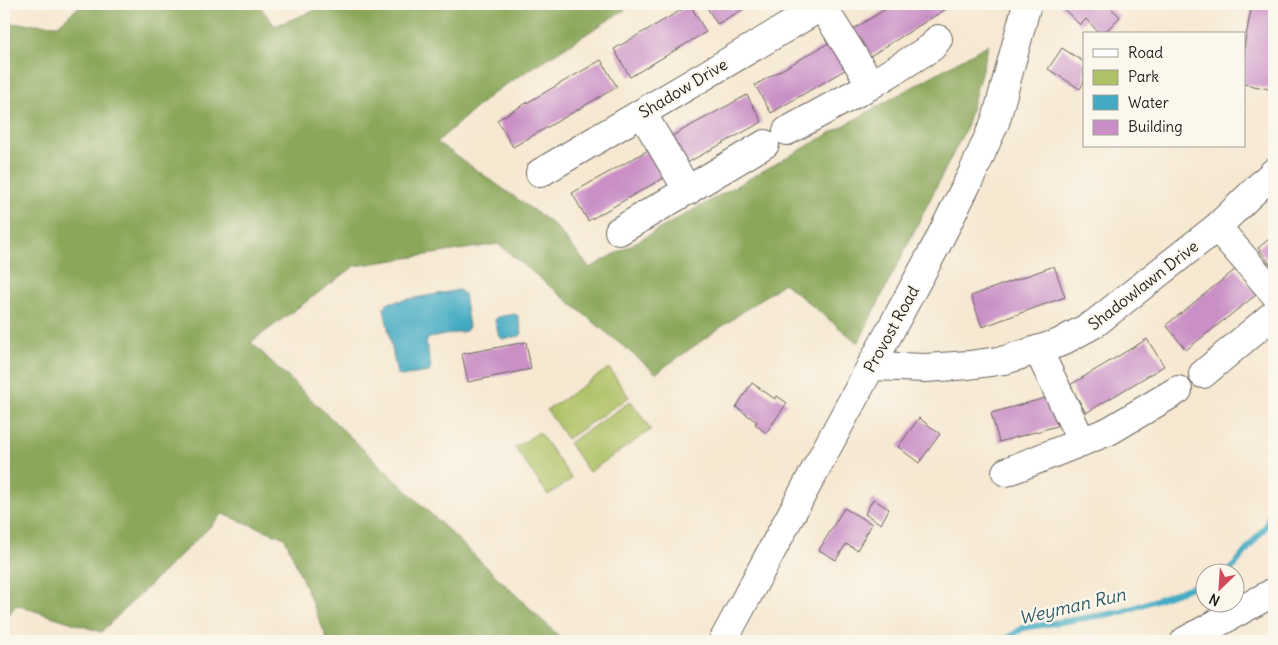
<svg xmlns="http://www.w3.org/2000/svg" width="1278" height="645" viewBox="0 0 1278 645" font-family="Delius,sans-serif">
  <rect width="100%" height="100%" fill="#fbf7ec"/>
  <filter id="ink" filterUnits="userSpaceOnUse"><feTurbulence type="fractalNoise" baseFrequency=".02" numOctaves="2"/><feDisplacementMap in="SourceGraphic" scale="10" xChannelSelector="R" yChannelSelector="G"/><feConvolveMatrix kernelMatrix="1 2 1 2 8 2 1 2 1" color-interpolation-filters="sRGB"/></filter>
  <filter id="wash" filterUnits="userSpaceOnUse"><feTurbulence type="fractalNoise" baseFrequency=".0096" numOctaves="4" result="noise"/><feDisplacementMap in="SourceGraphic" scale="20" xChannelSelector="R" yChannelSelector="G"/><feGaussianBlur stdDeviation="1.12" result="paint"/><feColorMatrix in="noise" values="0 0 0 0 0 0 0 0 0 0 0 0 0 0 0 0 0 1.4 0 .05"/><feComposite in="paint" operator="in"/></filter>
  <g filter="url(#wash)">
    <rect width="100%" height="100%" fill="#f6e8d1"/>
    <!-- green -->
    <g fill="#aec165" stroke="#656e40">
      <path d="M609,368L629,397L567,439L547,410Z"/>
      <path d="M631,401L651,430L589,472L569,443Z"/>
      <path d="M539,432L572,479L548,495L515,448Z"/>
    </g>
    <!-- forest -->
    <path fill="#8aa75a" stroke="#53623b" d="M82,4H258L275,26L331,4H634L494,92L437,142L554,225L590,268L989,44L966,128L858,343L784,283L656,373L498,244L355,266L251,342L564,641H328L285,538L223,514L101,632L16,605L4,621V23L58,25Z"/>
    <!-- water -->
    <g fill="#43aac3" stroke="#306370">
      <path d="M459,290L464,294L469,327L466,331L429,338L426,342L431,367L429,372L401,376L397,374L384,308L387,303Z"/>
      <path d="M515,314L518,316L522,333L520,336L502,339L499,337L495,320L497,317Z"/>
    </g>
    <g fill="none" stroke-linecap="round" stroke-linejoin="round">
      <!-- stream -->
      <g stroke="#43aac3" stroke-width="6">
        <path d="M1229,572L1266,526L1274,501"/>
        <path d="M1003,641L1023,628L1122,612L1206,582"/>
      </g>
    </g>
    <g id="blocks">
      <!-- building -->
      <g fill="#c98fc6">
        <path d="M705,4H753L717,24Z"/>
        <path d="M894,4H943L946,9L867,58L850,31Z"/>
        <path d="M1059,4H1107L1120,17L1103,34H1100L1086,19L1080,25Z"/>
        <path d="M1252,4H1274V57L1269,89L1244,84V47Z"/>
        <path d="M690,5L706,32L630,77L614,49Z"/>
        <path d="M834,40L850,67L771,113L755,85Z"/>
        <path d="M1062,48L1084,62V82L1080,89L1048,69Z"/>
        <path d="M601,60L617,87L513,147L497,120Z"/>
        <path d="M747,95L762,122L683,165L668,138Z"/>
        <path d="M652,148L667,176L588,221L572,193Z"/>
        <path d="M1274,235V269L1258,248Z"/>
        <path d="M1054,266L1065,297L982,327L971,296Z"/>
        <path d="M1236,269L1256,295L1186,350L1166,325Z"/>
        <path d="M1147,339L1164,366L1086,413L1070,385Z"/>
        <path d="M526,342L531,369L468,382L462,354Z"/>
        <path d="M752,383L775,399L777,396L787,403L766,433L755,424L757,422L736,407Z"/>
        <path d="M1049,397L1057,426L999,442L991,413Z"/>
        <path d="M919,418L940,434L919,463L898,447Z"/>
        <path d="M873,499L889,509L881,524L865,514Z"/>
        <path d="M844,508L872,524L857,550L846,544L836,560L819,550Z"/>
      </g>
    </g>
  </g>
  <g filter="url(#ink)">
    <use href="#blocks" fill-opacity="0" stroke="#68635b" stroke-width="1"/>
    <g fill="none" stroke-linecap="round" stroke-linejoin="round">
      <defs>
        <g id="minor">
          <path d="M869,86L932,47L938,39"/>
          <path d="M642,113L688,191"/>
          <path d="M787,131L869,86V81L822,6"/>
          <path d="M540,173L826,4"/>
          <path d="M1217,227L1274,293"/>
          <path d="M619,231L765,144"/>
          <path d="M1038,350L1082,442"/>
          <path d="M871,366L926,368L969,365L1005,360L1059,343L1094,324L1217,227L1274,172"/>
          <path d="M1203,374L1274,314"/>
          <path d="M1006,472L1109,431L1178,390"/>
          <path d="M723,641L871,366L937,244L973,172L996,120L1027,4"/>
          <path d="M1185,641L1274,592"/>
        </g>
      </defs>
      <!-- minor casing -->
      <use href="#minor" stroke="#68635b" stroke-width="30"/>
      <!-- minor -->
      <use href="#minor" stroke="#fff" stroke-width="28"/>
    </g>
  </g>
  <g text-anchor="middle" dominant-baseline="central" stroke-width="4.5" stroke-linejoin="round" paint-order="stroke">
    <!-- street labels -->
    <g font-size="16" fill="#1c1c1c" stroke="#fbf7ec">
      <text transform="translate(683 88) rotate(-31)">Shadow Drive</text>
      <text transform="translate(1143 285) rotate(-38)">Shadowlawn Drive</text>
      <text transform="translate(891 329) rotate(-61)">Provost Road</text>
    </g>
    <!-- water labels -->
    <g font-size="18" font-style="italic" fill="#2e5c67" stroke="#fbf7ec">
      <text transform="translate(1072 606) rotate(-13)">Weyman Run</text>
    </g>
  </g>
  <!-- margin -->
  <rect width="1278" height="645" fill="none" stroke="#fbf7ec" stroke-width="20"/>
  <!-- legend -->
  <rect x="1083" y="32" width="162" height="115" fill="#fbf7ec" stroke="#a29f99"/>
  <rect x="1093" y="49" width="25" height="8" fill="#ffffff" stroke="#a29f99"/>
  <text x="1128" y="58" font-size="15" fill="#1c1c1c">Road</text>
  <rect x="1093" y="70" width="25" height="15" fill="#aec165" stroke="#a29f99"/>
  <text x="1128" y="82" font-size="15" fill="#1c1c1c">Park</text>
  <rect x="1093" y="95" width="25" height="15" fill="#43aac3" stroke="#a29f99"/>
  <text x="1128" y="108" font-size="15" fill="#1c1c1c">Water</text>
  <rect x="1093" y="120" width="25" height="15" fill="#c98fc6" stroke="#a29f99"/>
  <text x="1128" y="132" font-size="15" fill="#1c1c1c">Building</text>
  <!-- north arrow -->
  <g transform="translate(1220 588) rotate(205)"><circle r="24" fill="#fbf7ec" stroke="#a29f99"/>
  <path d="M0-4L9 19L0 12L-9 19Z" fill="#d1495b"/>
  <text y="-8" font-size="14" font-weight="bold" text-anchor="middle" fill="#1c1c1c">N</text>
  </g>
</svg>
